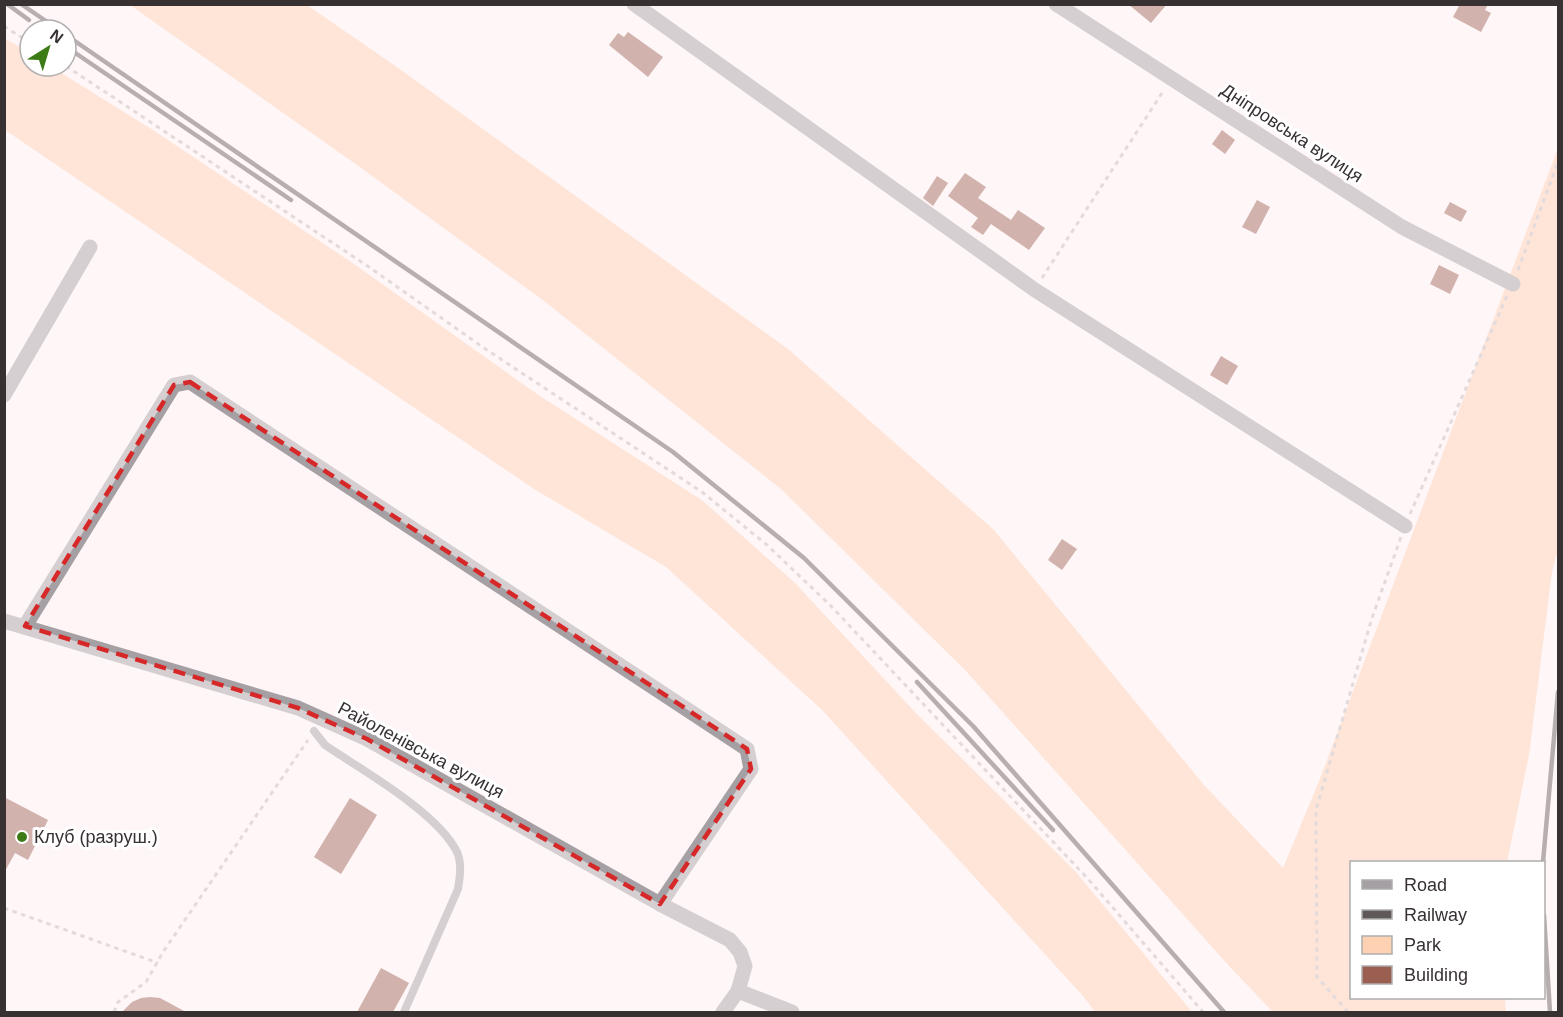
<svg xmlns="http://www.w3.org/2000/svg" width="1563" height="1017" viewBox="0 0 1563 1017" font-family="Arial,sans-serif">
  <rect width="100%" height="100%" fill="#fff5f7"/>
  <!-- green -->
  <g fill="#fdd1b1">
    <path d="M130,5H307L394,65L788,349L993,529L1204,785L1283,868L1321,776L1558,148V549L1552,572L1529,755L1507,862H1352V998H1505L1506,1012H1273L1229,966L966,671L781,489L544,301L357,165Z"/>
    <path d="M4,38L30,53V66H50L156,132L354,264L537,394L703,501L795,583L915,712L1075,871L1192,1012H1095L1083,996L822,710L666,567L534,489L5,130Z"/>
  </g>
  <!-- building -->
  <g fill="#9b5f52">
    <path d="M1128,4H1167L1151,23Z"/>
    <path d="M1460,4H1488L1485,10L1491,13L1481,32L1453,17Z"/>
    <path d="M628,32L663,57L648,77L609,45L618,33L624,37Z"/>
    <path d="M1222,130L1235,140L1225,154L1212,144Z"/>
    <path d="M965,173L986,187L978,198L1011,220L1018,210L1045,228L1029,250L991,224L983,235L971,227L978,218L948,196Z"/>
    <path d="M937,176L948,183L933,206L923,198Z"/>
    <path d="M1257,200L1270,207L1256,234L1242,227Z"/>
    <path d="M1450,202L1467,211L1461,222L1444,213Z"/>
    <path d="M1439,265L1459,275L1450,294L1430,284Z"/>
    <path d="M1221,356L1238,366L1227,385L1210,375Z"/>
    <path d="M1062,539L1077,549L1062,570L1048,560Z"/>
    <path d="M4,797L48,820L28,860L15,853L4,873Z"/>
    <path d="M350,798L377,815L341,874L314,857Z"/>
    <path d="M381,968L409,983L393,1012H357Z"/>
    <path d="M150,997L160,998L186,1012H122L132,1002L141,998Z"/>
  </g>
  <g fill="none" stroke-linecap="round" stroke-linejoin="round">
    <!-- path -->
    <g stroke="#c2b9bb" stroke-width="3" stroke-dasharray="4.5 4.5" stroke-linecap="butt">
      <path d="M4,26L30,43"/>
      <path d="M66,66L369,267L484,348L702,492L767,545L830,605L1089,880L1203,1012"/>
      <path d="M1518,270L1558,162"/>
      <path d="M1042,278L1164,90"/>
      <path d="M1410,514L1507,296"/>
      <path d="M4,908L158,963"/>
      <path d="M114,1012L118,1002L146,982L163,952L308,740"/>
      <path d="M1348,1012L1317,977L1316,810L1372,618L1401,537"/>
    </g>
    <!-- lane -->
    <path stroke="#a5a0a3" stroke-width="8" d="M314,731L325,745C363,771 437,812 457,852C462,863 460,877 458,889L404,1012"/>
    <!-- street -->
    <g stroke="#a5a0a3" stroke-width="15">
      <path d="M634,4L1035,290L1405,526"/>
      <path d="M1056,4L1402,227L1513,284"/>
      <path d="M4,395L90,247"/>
      <path d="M4,621L298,708L367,739L660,904L730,940L740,952L745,966L738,991L723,1012"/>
      <path d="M25,626L174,385L190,382L747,749L751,769L660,904"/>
      <path d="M738,991L792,1012"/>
    </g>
    <!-- rail -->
    <g stroke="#5f5859" stroke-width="4.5">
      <path d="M7,4L29,20"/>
      <path d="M21,4L59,30"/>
      <path d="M66,35L673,452L804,558L973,726L1224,1012"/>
      <path d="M68,48L291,200"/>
      <path d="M917,682L1053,830"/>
      <path d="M1543,862L1558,692"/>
      <path d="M1544,915L1550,1012"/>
    </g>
  </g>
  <!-- marked area -->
  <path d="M0 0H1563V1017H0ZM190,382L747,749L751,769L660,904L367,739L298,708L25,626L174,385Z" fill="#fff5f7" fill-opacity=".55" fill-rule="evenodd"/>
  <path fill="none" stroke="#d62828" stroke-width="4.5" stroke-dasharray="12 8" stroke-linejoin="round" d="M190,382L747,749L751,769L660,904L367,739L298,708L25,626L174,385Z"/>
  <!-- markers -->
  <circle fill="#3d7b17" stroke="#fff" stroke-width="2" cx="22" cy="837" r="6"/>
  <g text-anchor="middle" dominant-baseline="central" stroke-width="6" stroke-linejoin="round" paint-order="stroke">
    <!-- street labels -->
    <g font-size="18" fill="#373132" stroke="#fff">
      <text transform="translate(1292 133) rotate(33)">Дніпровська вулиця</text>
      <text transform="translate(421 750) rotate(28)">Райоленівська вулиця</text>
    </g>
    <!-- poi labels -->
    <g font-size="18" fill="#373132" stroke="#fff" text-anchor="start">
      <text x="34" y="837">Клуб (разруш.)</text>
    </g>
  </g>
  <!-- border -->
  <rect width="1563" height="1017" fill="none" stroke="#373132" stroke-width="12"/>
  <!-- legend -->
  <rect x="1350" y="861" width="195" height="138" fill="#ffffff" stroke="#afadad" stroke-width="1.5"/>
  <rect x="1362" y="880" width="30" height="9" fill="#a5a0a3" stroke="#afadad" stroke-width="1.5"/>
  <text x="1404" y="891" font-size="18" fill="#373132">Road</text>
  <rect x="1362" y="910" width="30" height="9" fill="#5f5859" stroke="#afadad" stroke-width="1.5"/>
  <text x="1404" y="921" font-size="18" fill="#373132">Railway</text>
  <rect x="1362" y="936" width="30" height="18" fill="#fdd1b1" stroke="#afadad" stroke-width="1.5"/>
  <text x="1404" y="951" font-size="18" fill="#373132">Park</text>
  <rect x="1362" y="966" width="30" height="18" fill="#9b5f52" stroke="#afadad" stroke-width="1.5"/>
  <text x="1404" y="981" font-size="18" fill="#373132">Building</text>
  <!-- north arrow -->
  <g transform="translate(48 48) rotate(37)"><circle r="28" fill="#ffffff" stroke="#afadad" stroke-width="1.5"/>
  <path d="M0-4.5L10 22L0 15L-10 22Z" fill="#3d7b17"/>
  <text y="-9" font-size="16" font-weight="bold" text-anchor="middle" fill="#373132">N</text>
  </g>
</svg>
